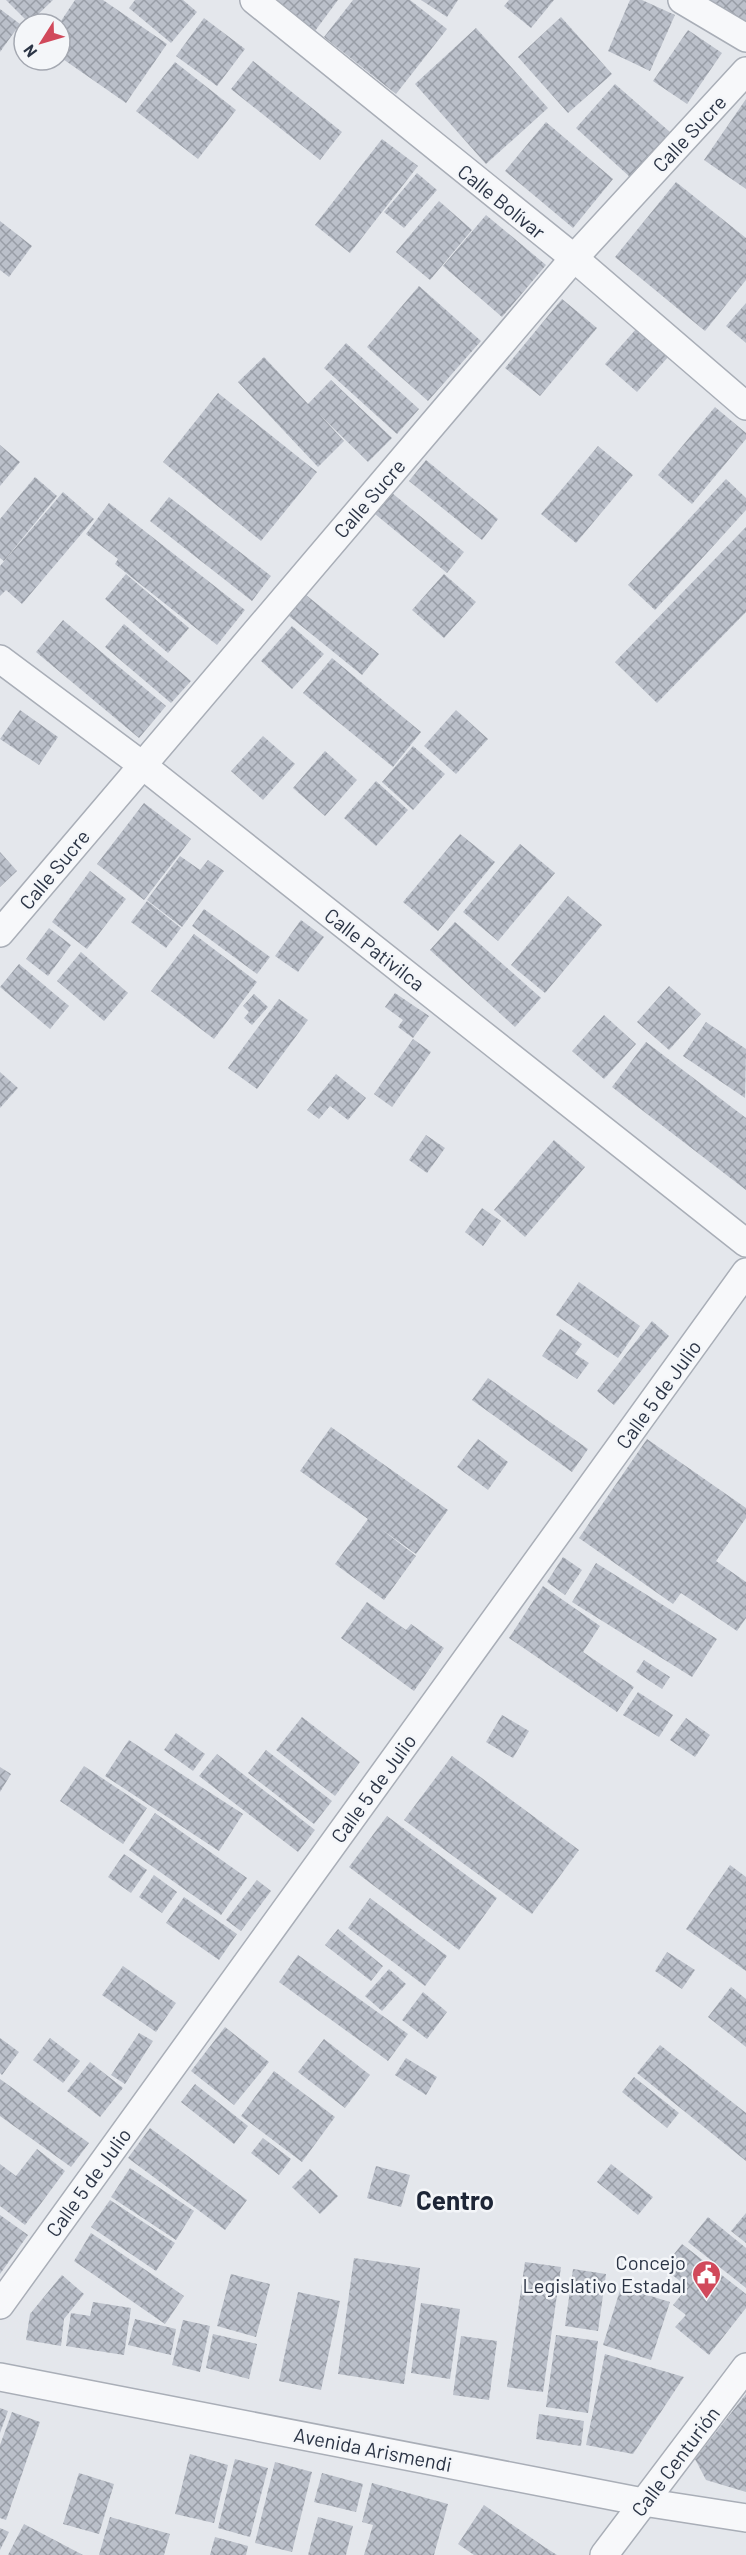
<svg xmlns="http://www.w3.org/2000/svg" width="746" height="2555" viewBox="0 0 746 2555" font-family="Barlow,sans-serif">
  <defs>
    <pattern id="building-cross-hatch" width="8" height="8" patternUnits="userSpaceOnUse" patternTransform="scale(1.5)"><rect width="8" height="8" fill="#bbc0ca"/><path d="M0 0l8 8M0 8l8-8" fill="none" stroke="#989da6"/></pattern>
  </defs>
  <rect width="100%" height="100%" fill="#e4e7ec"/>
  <!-- building -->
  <g fill="url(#building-cross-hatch)">
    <path d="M6,0H53L29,23Z"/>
    <path d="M75,0H103L167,44L126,103L60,57L59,24Z"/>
    <path d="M135,0H183L197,12L171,43L129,8Z"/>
    <path d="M276,0H338L315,31Z"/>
    <path d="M353,0H410L447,29L396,94L324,37Z"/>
    <path d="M421,0H458L447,17Z"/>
    <path d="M509,0H554L531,28L504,6Z"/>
    <path d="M630,0H642L675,15L650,71L608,51Z"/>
    <path d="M707,0H746V28Z"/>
    <path d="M0,9L20,24L0,52Z"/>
    <path d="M561,17L612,74L568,113L518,57Z"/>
    <path d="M204,18L245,49L217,86L176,56Z"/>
    <path d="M476,28L548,108L486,164L415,84Z"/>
    <path d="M688,30L722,53L687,104L653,81Z"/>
    <path d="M253,61L342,132L320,160L231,89Z"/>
    <path d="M175,62L236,110L198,159L136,111Z"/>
    <path d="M615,84L670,132L630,177L576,128Z"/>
    <path d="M746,99V189L704,160Z"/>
    <path d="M546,122L613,179L573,228L505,171Z"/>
    <path d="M382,139L418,166L350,253L315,225Z"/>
    <path d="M417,173L437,190L404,228L384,212Z"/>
    <path d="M676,182L746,238V280L705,331L615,257Z"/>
    <path d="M439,201L472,230L430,280L396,252Z"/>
    <path d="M486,215L546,265L502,317L443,266Z"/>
    <path d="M0,221L32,246L9,277L0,270Z"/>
    <path d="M419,286L481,341L428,401L367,347Z"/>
    <path d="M562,299L597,328L540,396L505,368Z"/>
    <path d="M746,303V343L726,326Z"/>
    <path d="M637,328L669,356L637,392L605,364Z"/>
    <path d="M346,343L419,409L397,434L324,368Z"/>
    <path d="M264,357L308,404L331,380L392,438L368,462L319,414L344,441L318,467L238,382Z"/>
    <path d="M218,393L317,472L261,541L163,462Z"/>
    <path d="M715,407L746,433V439L692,504L658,475Z"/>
    <path d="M0,445L20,462L0,486Z"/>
    <path d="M598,446L633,475L576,543L541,514Z"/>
    <path d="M426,460L498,519L482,540L409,481Z"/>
    <path d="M35,477L57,496L4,561L0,558V519Z"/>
    <path d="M726,479L746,498V510L655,610L628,585Z"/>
    <path d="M63,492L94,519L22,604L6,590L0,596V566Z"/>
    <path d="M392,493L464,552L447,573L375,514Z"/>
    <path d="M169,497L271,576L252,601L150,521Z"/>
    <path d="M109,503L245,610L217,645L115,564L118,559L86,534Z"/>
    <path d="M746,527V612L657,703L615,662Z"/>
    <path d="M126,574L189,628L168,653L105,599Z"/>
    <path d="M444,574L476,602L444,638L412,610Z"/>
    <path d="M306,595L379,654L362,675L289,616Z"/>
    <path d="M63,620L166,706L139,738L36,652Z"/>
    <path d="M124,624L191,681L171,703L105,647Z"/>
    <path d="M292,626L324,654L292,689L261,661Z"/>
    <path d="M332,658L421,732L393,767L303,693Z"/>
    <path d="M20,710L58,737L39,765L0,739Z"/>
    <path d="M456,710L488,739L456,774L424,746Z"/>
    <path d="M263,736L295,764L263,800L231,771Z"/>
    <path d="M413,746L445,774L413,810L382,782Z"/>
    <path d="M325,751L357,780L325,816L293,788Z"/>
    <path d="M376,781L408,810L376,846L344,818Z"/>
    <path d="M144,803L191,839L144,900L97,864Z"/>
    <path d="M460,834L495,862L438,931L403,902Z"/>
    <path d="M520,844L555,873L498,941L463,912Z"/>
    <path d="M0,852L17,871L0,887Z"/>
    <path d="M180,856L200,870L208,860L224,871L182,927L147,900Z"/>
    <path d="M90,871L126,899L87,949L52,922Z"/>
    <path d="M568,896L602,925L545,993L511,965Z"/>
    <path d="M147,901L181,928L166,948L131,922Z"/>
    <path d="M204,909L270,957L257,974L192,926Z"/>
    <path d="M301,920L324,937L298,972L275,956Z"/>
    <path d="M455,922L541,998L515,1027L430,950Z"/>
    <path d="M49,928L71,945L48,976L26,959Z"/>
    <path d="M194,934L257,982L214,1039L151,991Z"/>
    <path d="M81,952L128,993L104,1021L57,981Z"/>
    <path d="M19,964L69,1006L50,1029L0,987Z"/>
    <path d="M669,986L701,1014L669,1050L637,1022Z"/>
    <path d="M395,993L429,1016L413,1038L398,1027L403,1020L385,1007Z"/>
    <path d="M254,994L268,1007L252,1025L244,1018L249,1012L243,1006Z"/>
    <path d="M279,999L308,1020L257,1089L228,1068Z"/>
    <path d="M604,1015L636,1044L604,1079L572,1051Z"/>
    <path d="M706,1022L746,1049L745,1098L683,1056Z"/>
    <path d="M413,1039L431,1052L392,1107L374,1094Z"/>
    <path d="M646,1042L746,1118V1190L612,1087Z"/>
    <path d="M0,1072L18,1088L0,1108Z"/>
    <path d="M336,1074L366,1098L348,1120L330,1106L319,1119L307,1110Z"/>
    <path d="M426,1135L445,1148L427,1173L409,1160Z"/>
    <path d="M554,1140L585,1167L525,1237L494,1210Z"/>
    <path d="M482,1208L501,1221L483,1246L465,1232Z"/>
    <path d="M579,1282L640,1326L618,1358L556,1315Z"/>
    <path d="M652,1321L669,1336L614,1405L597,1391Z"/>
    <path d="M560,1329L582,1344L575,1354L589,1363L577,1379L542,1356Z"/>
    <path d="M488,1378L588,1449L572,1472L472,1400Z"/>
    <path d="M331,1427L448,1510L416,1554L381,1529L416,1556L384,1600L335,1564L368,1519L300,1471Z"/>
    <path d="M478,1439L508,1462L488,1490L457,1467Z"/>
    <path d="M647,1439L746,1508V1518L716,1561L746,1582V1618L737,1631L681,1593L673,1604L579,1538Z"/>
    <path d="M563,1557L582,1570L565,1595L547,1582Z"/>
    <path d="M596,1563L717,1639L692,1677L572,1602Z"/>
    <path d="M543,1586L600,1626L583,1652L634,1687L617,1712L509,1638Z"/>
    <path d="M367,1602L406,1630L411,1624L444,1648L414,1691L341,1638Z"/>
    <path d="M644,1660L670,1677L662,1689L636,1672Z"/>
    <path d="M638,1692L673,1715L659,1737L623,1715Z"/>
    <path d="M502,1715L529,1731L513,1758L486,1742Z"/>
    <path d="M302,1717L360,1762L335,1796L276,1750Z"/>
    <path d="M686,1718L710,1735L695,1757L670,1740Z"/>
    <path d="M176,1733L205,1754L193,1771L164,1750Z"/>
    <path d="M129,1740L243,1814L219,1851L105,1776Z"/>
    <path d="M266,1750L332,1801L314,1824L248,1773Z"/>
    <path d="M217,1754L315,1830L298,1852L199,1776Z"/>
    <path d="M452,1756L579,1850L532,1914L404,1820Z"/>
    <path d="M84,1766L147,1808L123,1844L60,1801Z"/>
    <path d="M0,1767L11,1774L0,1792Z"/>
    <path d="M155,1813L247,1878L221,1915L129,1850Z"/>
    <path d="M387,1816L497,1898L459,1950L349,1867Z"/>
    <path d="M124,1854L147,1870L131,1893L108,1877Z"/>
    <path d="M730,1865L746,1877V1971L686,1929Z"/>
    <path d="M154,1875L177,1892L162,1913L139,1897Z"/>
    <path d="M257,1880L271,1891L241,1931L226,1920Z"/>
    <path d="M184,1897L237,1934L219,1960L166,1923Z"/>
    <path d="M370,1898L447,1956L425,1986L348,1928Z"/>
    <path d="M338,1929L383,1966L371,1981L325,1945Z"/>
    <path d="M667,1952L695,1970L682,1989L655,1971Z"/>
    <path d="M298,1955L408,2034L388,2061L279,1982Z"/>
    <path d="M123,1966L176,2003L156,2032L102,1995Z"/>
    <path d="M389,1969L406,1984L382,2011L365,1996Z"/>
    <path d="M731,1987L746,1999V2047L708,2017Z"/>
    <path d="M423,1992L447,2012L427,2039L402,2020Z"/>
    <path d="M225,2027L269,2062L234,2105L191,2071Z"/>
    <path d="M139,2033L153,2041L125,2084L111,2075Z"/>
    <path d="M0,2038L19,2052L2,2075L0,2073Z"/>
    <path d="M50,2038L80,2061L63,2083L33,2060Z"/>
    <path d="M324,2039L370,2075L345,2108L298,2072Z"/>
    <path d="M660,2045L746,2113V2161L637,2073Z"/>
    <path d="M406,2058L437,2077L426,2095L395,2075Z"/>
    <path d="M90,2062L123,2088L100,2117L67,2091Z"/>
    <path d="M274,2071L335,2117L302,2162L241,2116Z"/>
    <path d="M634,2077L679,2113L667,2128L622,2092Z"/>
    <path d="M0,2079L89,2143L71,2167L0,2116Z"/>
    <path d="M195,2084L248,2126L234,2144L181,2102Z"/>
    <path d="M150,2128L247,2200L225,2230L128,2158Z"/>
    <path d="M263,2138L291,2159L279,2175L251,2153Z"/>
    <path d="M37,2149L65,2171L25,2225L0,2206V2164L16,2176Z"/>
    <path d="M611,2164L653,2197L638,2215L597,2182Z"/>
    <path d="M376,2166L410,2175L401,2207L367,2198Z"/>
    <path d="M130,2168L194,2211L176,2240L111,2197Z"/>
    <path d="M310,2169L338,2196L320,2214L292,2187Z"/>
    <path d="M110,2200L175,2243L156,2271L91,2227Z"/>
    <path d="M746,2213V2243L731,2231Z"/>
    <path d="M0,2215L28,2235L0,2274Z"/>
    <path d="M708,2217L746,2248V2288L688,2242Z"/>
    <path d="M91,2233L184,2296L165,2324L74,2261Z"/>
    <path d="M682,2244L746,2294V2308L709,2355L675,2327L686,2315L673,2305L688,2287L663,2268Z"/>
    <path d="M354,2258L420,2268L404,2384L338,2374Z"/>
    <path d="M525,2262L561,2267L543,2392L507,2387Z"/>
    <path d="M573,2269L606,2274L598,2331L565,2326Z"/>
    <path d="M231,2274L270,2284L256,2337L217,2326Z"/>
    <path d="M62,2275L84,2294L64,2319L61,2346L26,2340L30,2314Z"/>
    <path d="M621,2287L670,2302L651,2360L603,2345Z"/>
    <path d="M298,2292L340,2301L321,2390L279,2381Z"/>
    <path d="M93,2302L131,2308L124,2355L66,2346L71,2313L90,2316Z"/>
    <path d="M421,2303L460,2309L450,2379L411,2373Z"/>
    <path d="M135,2319L176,2329L171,2355L128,2345Z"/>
    <path d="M183,2320L210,2326L200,2372L172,2365Z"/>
    <path d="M213,2334L257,2344L249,2379L206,2368Z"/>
    <path d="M556,2335L598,2341L588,2413L546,2407Z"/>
    <path d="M461,2336L497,2341L489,2400L453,2395Z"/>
    <path d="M605,2354L684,2377L633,2454L586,2445Z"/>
    <path d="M746,2394V2492L706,2480L695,2459Z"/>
    <path d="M0,2408L8,2411L0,2433Z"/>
    <path d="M12,2412L40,2422L6,2520L0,2518V2445Z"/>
    <path d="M539,2414L584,2421L581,2446L536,2439Z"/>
    <path d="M190,2454L228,2465L214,2523L175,2514Z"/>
    <path d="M235,2459L268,2468L250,2537L218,2528Z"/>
    <path d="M275,2462L312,2472L292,2552L255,2543Z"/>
    <path d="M79,2473L114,2484L99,2534L63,2524Z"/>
    <path d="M322,2473L363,2484L356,2512L314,2502Z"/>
    <path d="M372,2483L448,2504L434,2555H364L373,2525L362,2522Z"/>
    <path d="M484,2505L543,2546L557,2555H474L458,2544Z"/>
    <path d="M110,2517L170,2534L164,2555H99Z"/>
    <path d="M318,2517L353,2526L346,2555H308Z"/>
    <path d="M24,2524L83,2555H8Z"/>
    <path d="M0,2528L9,2532L0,2550Z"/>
    <path d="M215,2537L248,2546L246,2555H210Z"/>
  </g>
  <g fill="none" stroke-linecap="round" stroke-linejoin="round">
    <defs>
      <g id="street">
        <path d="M254,0L574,258L746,406"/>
        <path d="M682,0L746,38"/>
        <path d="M0,659L142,765L746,1243"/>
        <path d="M0,933L574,258L746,71"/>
        <path d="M0,2305L746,1272"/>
        <path d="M0,2377L643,2502L746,2518"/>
        <path d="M604,2555L746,2367"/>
      </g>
    </defs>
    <!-- street casing -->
    <use href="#street" stroke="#a9aeb7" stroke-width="30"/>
    <!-- street -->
    <use href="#street" stroke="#f7f8fa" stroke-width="27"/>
  </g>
  <!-- icons -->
  <defs>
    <symbol id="civic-pin" viewBox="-11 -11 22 30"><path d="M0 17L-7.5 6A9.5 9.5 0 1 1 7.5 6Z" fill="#d1495b" stroke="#f4f6f9"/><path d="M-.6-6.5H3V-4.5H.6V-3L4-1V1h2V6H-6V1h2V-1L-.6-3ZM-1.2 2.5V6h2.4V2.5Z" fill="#fff"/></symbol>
  </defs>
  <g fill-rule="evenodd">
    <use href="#civic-pin" x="690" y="2258" width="33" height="45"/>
  </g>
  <g text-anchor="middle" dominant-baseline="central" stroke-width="5" stroke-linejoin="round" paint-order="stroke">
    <!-- street labels -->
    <g font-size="20" fill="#2b3445" stroke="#f4f6f9">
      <text transform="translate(689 133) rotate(-47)">Calle Sucre</text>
      <text transform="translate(502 201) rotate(39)">Calle Bolívar</text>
      <text transform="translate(369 498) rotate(-49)">Calle Sucre</text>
      <text transform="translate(54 869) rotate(-50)">Calle Sucre</text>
      <text transform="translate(375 949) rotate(38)">Calle Pativilca</text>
      <text transform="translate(658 1394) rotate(-54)">Calle 5 de Julio</text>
      <text transform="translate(373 1788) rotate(-54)">Calle 5 de Julio</text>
      <text transform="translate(88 2182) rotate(-54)">Calle 5 de Julio</text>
      <text transform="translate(373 2449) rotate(11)">Avenida Arismendi</text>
      <text transform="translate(675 2461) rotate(-53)">Calle Centurión</text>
    </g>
    <!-- poi labels -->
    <g font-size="20" fill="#2b3445" stroke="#f4f6f9" text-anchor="end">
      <text x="686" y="2262">Concejo<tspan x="686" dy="23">Legislativo Estadal</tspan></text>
    </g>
    <!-- district labels -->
    <g font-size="26" font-weight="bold" fill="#1d2536" stroke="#f4f6f9">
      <text x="455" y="2199">Centro</text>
    </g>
  </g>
  <!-- north arrow -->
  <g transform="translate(42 42) rotate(233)"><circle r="28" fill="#f4f6f9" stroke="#a4a8b1" stroke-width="1.5"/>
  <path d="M0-4.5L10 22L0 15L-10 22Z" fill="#d1495b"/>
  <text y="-9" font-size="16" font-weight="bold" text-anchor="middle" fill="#2b3445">N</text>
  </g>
</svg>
